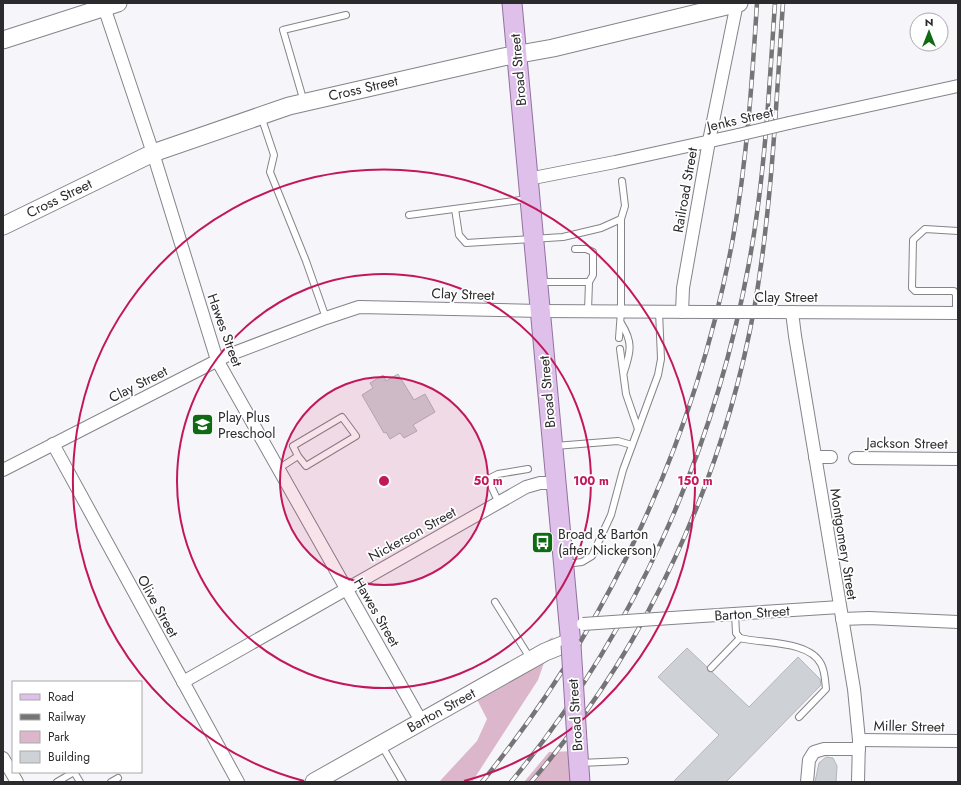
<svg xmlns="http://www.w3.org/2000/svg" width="961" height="785" viewBox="0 0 961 785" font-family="Jost,sans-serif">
  <rect width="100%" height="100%" fill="#f5f5fa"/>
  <!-- green -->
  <g fill="#dcb7cb">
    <path d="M553,637L538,680L472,782H439L477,741L487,719L472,690Z"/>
    <path d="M577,751L580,782H524L549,752Z"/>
  </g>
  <!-- building -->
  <g fill="#ced1d5" stroke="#b3b5ba">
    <path d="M398,374L414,400L425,394L435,412L413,425L417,431L404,438L400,433L390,439L386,432L384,433L362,395L373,388L370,383L383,375L386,381Z"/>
    <path d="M687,648L707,667L708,671L712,672L749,707L798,657L820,679L821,685L726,782H673L719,735L658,677Z"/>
    <path d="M826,757L833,758L837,766L836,782H815L819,763Z"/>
  </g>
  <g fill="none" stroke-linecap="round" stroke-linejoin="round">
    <defs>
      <g id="lane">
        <path d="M304,102L283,30L346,15"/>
        <path d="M261,116L274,155L270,172L306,261L326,318"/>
        <path d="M455,209L459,235L466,243L563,237L601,228L621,219L625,206L622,181"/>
        <path d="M409,215L528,199"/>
        <path d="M575,249H586L593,252V275L589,282"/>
        <path d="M539,282H589L588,311"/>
        <path d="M956,313V295L954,291H915L912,288L913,240L925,229L958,231"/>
        <path d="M621,323C633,342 631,351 624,372"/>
        <path d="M619,338L621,311V219"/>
        <path d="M620,349L626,394L638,429"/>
        <path d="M555,446L618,441L632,445"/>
        <path d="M278,469L298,456L306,466L356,436L342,417L293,446L298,456"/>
        <path d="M499,503L490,484V478L498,474L528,469"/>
        <path d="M565,564L582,562L592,556L611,515L623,470L658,375L661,359L659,311"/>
        <path d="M495,602L530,658"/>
        <path d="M735,614L736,633L740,638C762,644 809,640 821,664C825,671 825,681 826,689L799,717"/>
        <path d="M711,668L740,638"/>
        <path d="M382,746L403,782"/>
        <path d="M580,763L625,761"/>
        <path d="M57,782L74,772L80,782"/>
        <path d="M111,782L118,778"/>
      </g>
      <g id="street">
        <path d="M104,7L153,153L217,360L421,721"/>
        <path d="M789,123L958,86"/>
        <path d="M528,179L615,162L738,135"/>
        <path d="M682,312L683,288L709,141L737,3"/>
        <path d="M767,312L958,313"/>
        <path d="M792,312L795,336L854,689L859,740L858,782"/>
        <path d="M53,444L238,782"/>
        <path d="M815,457H831"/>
        <path d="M855,458L958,459"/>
        <path d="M3,470L226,356L326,318L359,307L540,311L708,312"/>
        <path d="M656,619L840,607"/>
        <path d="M842,619L869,618L958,622"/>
        <path d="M183,682L526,487L540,483H556"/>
        <path d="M859,740L958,741"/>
        <path d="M3,758L17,782"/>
        <path d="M807,782L809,760L814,752L824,749H859"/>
      </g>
      <g id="secondary">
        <path d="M3,40L118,3"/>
        <path d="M3,226L153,153L289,106L503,57L553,48L739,3"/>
        <path d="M314,782L545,652L570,642"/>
      </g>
      <g id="primary">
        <path d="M512,3L571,645"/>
        <path d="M577,741L580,782"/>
      </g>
    </defs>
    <!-- lane casing -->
    <use href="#lane" stroke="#848489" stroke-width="8"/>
    <!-- street casing -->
    <use href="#street" stroke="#848489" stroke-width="14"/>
    <!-- secondary casing -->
    <use href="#secondary" stroke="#848489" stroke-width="19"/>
    <!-- primary casing -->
    <use href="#primary" stroke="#92719f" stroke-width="21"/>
    <!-- lane -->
    <use href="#lane" stroke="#fff" stroke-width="6"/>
    <!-- street -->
    <use href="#street" stroke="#fff" stroke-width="12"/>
    <!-- secondary -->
    <use href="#secondary" stroke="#fff" stroke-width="17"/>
    <!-- primary -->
    <use href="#primary" stroke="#dfc0eb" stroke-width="19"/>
    <defs>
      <g id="rail">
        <path d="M482,782C610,625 696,437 733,238C747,160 752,82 757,3"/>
        <path d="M511,782C634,633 714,453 749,263C765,177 769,90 775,3"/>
        <path d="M531,782C647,648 724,478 755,304C772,205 776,103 783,3"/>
      </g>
    </defs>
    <!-- rail casing -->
    <use href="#rail" stroke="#757578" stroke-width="4.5"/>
    <!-- rail -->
    <use href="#rail" stroke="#fff" stroke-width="3" stroke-dasharray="9" stroke-linecap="butt"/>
    <defs>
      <g id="street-bridge">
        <path d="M738,135L789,123"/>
        <path d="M708,312H767"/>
        <path d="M583,624L656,619"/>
      </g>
      <path id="primary-bridge" d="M571,645L577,741"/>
    </defs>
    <!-- street-bridge casing -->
    <use href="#street-bridge" stroke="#848489" stroke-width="14" stroke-linecap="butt"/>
    <!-- primary-bridge casing -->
    <use href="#primary-bridge" stroke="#92719f" stroke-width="21" stroke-linecap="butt"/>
    <!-- street-bridge -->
    <use href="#street-bridge" stroke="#fff" stroke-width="12"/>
    <!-- primary-bridge -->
    <use href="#primary-bridge" stroke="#dfc0eb" stroke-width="19"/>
  </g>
  <!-- distance rings -->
  <circle cx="384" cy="481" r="104" fill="#c2185b" fill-opacity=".12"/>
  <g fill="none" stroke="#c2185b" stroke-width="2">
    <circle cx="384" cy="481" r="104"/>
    <circle cx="384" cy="481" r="207"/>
    <path d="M304 781A311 311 0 1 1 464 781"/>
  </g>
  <!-- icons -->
  <defs>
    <symbol id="school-square" viewBox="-11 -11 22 22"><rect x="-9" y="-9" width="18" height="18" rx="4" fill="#0f6a14" stroke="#fff"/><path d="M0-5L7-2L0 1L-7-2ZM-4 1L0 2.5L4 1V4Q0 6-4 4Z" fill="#fff"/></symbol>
    <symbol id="bus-square" viewBox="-11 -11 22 22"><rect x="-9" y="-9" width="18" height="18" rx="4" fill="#0f6a14" stroke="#fff"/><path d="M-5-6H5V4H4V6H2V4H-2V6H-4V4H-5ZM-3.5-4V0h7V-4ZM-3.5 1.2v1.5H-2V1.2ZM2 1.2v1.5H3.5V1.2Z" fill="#fff"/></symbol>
  </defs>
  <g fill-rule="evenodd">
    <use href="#school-square" x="190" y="412" width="25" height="25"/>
    <use href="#bus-square" x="530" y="530" width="25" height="25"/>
  </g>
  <g text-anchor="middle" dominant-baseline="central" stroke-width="3.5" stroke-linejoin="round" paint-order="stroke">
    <!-- street labels -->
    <g font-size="14" fill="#2b2b2d" stroke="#fff">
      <text transform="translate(518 70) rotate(-95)">Broad Street</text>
      <text transform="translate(363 88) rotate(-13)">Cross Street</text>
      <text transform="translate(740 119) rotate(-13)">Jenks Street</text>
      <text transform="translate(685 190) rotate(-80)">Railroad Street</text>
      <text transform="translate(59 198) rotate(-26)">Cross Street</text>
      <text transform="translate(463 294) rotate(2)">Clay Street</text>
      <text x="786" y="297">Clay Street</text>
      <text transform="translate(225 330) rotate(70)">Hawes Street</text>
      <text transform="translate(138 384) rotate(-27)">Clay Street</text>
      <text transform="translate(547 392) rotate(-95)">Broad Street</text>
      <text transform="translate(907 443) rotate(1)">Jackson Street</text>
      <text transform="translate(412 534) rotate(-29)">Nickerson Street</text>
      <text transform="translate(844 544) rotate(81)">Montgomery Street</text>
      <text transform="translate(158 606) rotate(61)">Olive Street</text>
      <text transform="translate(377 612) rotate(60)">Hawes Street</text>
      <text transform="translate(752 613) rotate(-4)">Barton Street</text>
      <text transform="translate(441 710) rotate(-29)">Barton Street</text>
      <text transform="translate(575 715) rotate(-94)">Broad Street</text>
      <text transform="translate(909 726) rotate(1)">Miller Street</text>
    </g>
    <!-- poi labels -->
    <g font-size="14" fill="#2b2b2d" stroke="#fff" text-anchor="start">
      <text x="218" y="417">Play Plus<tspan x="218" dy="16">Preschool</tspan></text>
      <text x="558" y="534">Broad &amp; Barton<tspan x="558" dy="16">(after Nickerson)</tspan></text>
    </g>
  </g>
  <circle cx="384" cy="481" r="6" fill="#c2185b" stroke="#fff" stroke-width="2"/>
  <g font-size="12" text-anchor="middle" font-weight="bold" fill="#c2185b" stroke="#fff" stroke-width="3.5" stroke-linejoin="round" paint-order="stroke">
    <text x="488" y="485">50 m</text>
    <text x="591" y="485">100 m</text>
    <text x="695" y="485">150 m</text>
  </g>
  <!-- border -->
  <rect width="961" height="785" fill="none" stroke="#2b2b2d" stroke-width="8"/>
  <!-- legend -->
  <rect x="12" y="681" width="130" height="92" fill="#ffffff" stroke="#aaaaab"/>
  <rect x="20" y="694" width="20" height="6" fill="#dfc0eb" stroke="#aaaaab"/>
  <text x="48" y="701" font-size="12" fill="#2b2b2d">Road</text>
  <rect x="20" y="714" width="20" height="6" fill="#757578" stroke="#aaaaab"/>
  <text x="48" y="721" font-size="12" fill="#2b2b2d">Railway</text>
  <rect x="20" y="731" width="20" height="12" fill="#dcb7cb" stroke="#aaaaab"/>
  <text x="48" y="741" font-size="12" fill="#2b2b2d">Park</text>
  <rect x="20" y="751" width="20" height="12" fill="#ced1d5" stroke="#aaaaab"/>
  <text x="48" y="761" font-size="12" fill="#2b2b2d">Building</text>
  <!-- north arrow -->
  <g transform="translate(929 32)"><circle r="19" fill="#ffffff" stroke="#aaaaab"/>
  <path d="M0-3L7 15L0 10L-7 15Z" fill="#0f6a14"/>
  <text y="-6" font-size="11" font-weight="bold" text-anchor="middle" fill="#2b2b2d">N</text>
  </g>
</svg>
